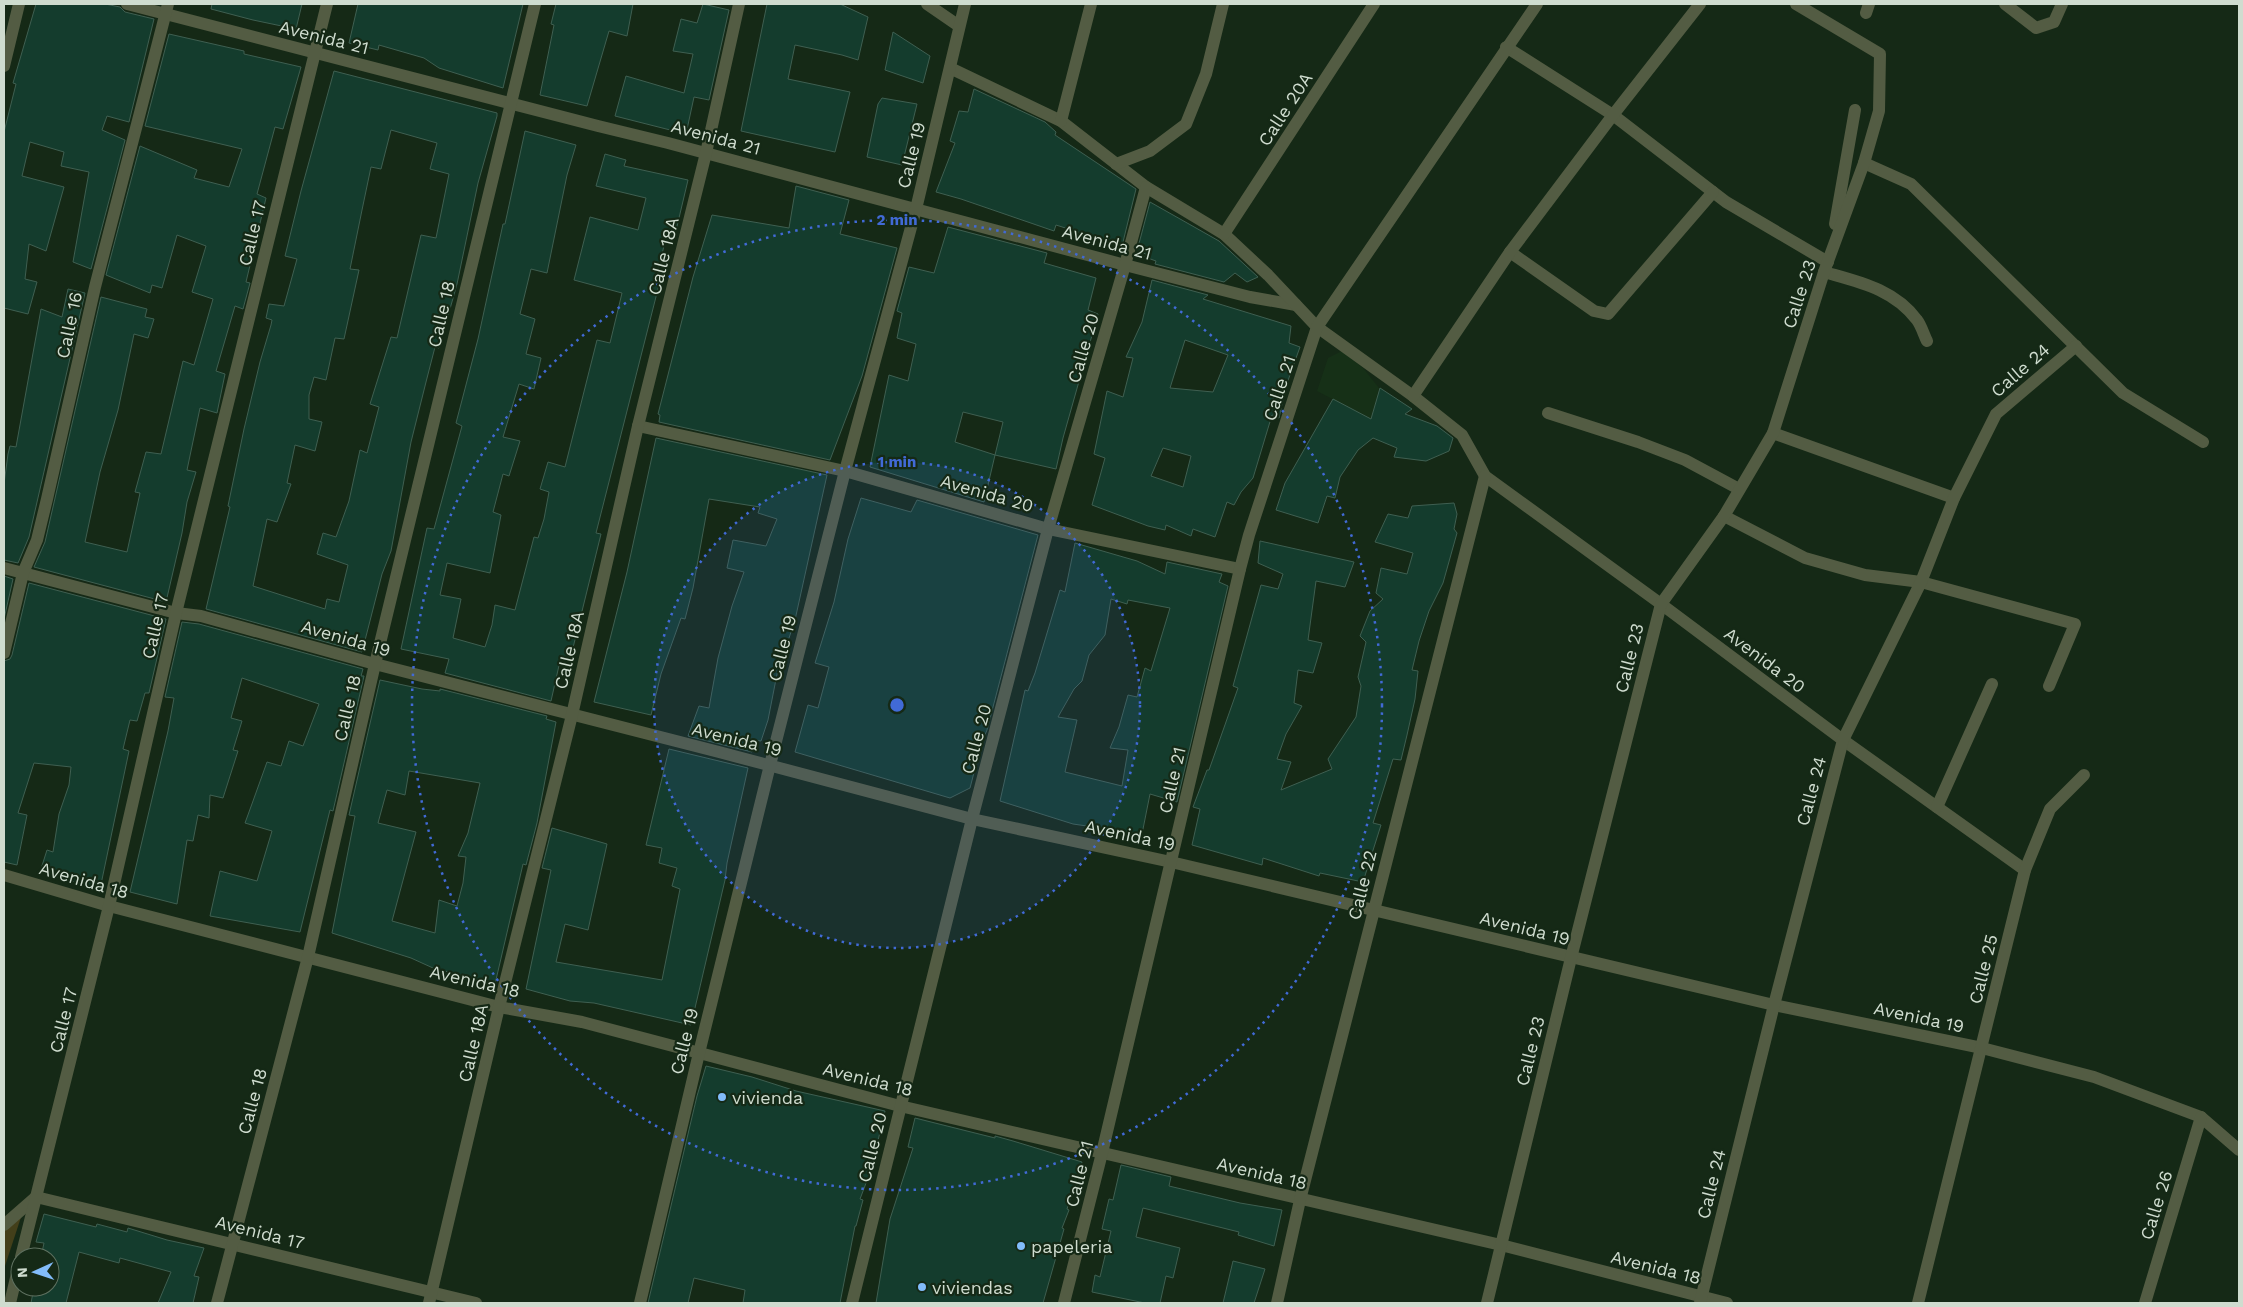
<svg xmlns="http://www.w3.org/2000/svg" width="2243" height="1307" viewBox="0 0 2243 1307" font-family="'Work Sans',sans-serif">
  <rect width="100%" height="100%" fill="#152916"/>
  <!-- built -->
  <path fill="#163017" d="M1342,351L1363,368L1379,388L1371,419L1317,391L1328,358Z"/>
  <!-- green -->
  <path fill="#433f1a" d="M25,1205L4,1269V1224Z"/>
  <!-- building -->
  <g fill="#143c2d" stroke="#3f5f51" fill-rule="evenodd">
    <path d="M36,4H105L120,7L125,12L154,19L129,122L107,116L102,130L125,140L91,269L73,262L89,172L61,166L64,152L30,142L22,176L64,187L46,251L29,244L25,279L37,282L28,314L4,308V132L16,84L13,83Z"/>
    <path d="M212,4H302L296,29L253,20L211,9Z"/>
    <path d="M358,4H523L503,88L439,68L424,58L379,45L378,50L349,43Z"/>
    <path d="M556,4H633L627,36L609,31L587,106L540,95L554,25L551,24Z"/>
    <path d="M703,4L729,10L709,100L694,97L686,134L615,116L626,76L684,93L693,54L673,51L681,19L697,23Z"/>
    <path d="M767,4H840L868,17L858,60L842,55L795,45L788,79L850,92L835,152L741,131Z"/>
    <path d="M893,32L930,56L923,83L885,70Z"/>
    <path d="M169,34L244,51V54L301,67L283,129L275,127L257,194L266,198L246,282L250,283L243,309L235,306L216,371L225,374L217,413L200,408L187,470L196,472L187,502L182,533L166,602L34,567L45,542L101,297L147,309L145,317L154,319L148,338L134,334L118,410L100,472L85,542L127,552L140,493L135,492L146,452L161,454L183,361L194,365L213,299L192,292L206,246L177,235L162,288L152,285L150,293L106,275L140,146L197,170L194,178L229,187L242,149L145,126Z"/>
    <path d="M334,71L497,113V116L478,183L457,284L439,348L435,347L426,382L411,442L391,551L382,574L362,652L206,609L230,507L228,506L244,429L260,362L271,325L272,320L266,318L269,304L284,306L297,259L285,256L301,191ZM391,130L437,143L430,169L449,174L436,238L421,235L397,338L391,337L370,404L379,407L367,453L360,450L349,501L336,537L323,533L317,554L348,565L339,602L327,599L325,609L253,586L267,519L277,522L291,484L287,483L295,445L315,451L322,422L309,419V395L314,377L326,380L335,338L344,339L359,270L350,269L362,210L371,167L381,169Z"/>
    <path d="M974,89L1045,122L1056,132L1055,135L1136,189L1122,246L1056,225L1054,231L961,199L936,192L955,143L950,141L959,111L968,112Z"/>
    <path d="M882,98L917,104L902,165L867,157L878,104Z"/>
    <path d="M525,131L576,145L567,175L547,273L531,269L520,314L535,319L526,354L541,358L534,389L519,384L503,437L520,441L509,476L503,474L493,512L501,515L490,573L447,563L440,595L461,599L453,638L485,647L492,625L495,605L515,610L534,537L538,538L544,519L549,492L540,489L548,462L565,467L597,340L610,343L622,293L574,280L590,217L638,230L646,198L596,186L605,154L626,160L624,166L688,180L674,239L666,237L656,280L660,281L596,533L601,534L569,664L560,661L551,701L445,673L449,659L401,649L427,528L434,529L462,426L456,423L478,339L503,224H505Z"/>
    <path d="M796,186L849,200L840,234L897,248L862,376L830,460L659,422L660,415L658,414L693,277L712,215L789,228Z"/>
    <path d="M1150,202L1219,241L1258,277L1247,282L1235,273L1224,282L1155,264L1156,261L1145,257L1146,254L1137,251Z"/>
    <path d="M948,227L1047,253L1044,263L1096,278L1088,310L1098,314L1063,438L1056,469L995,455L984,502L870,467L889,375L908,381L916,344L897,338L902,313L897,311L909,267L934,273ZM963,412L1003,422L995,455L955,442Z"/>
    <path d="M1152,280L1208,295L1203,299L1291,326L1289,343L1300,347L1286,386L1279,418L1272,415L1253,478L1241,492L1234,505L1227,502L1215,537L1193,529L1191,536L1166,525L1165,530L1148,526L1092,505L1105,458L1094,454L1107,391L1123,397L1133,358L1126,357L1142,322ZM1185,340L1228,355L1213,392L1170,388ZM1163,448L1191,456L1183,487L1151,476Z"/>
    <path d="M68,289L85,293L29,537L18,563L4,560V484L8,454L10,446L16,447L41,309L62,317Z"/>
    <path d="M1380,388L1412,409L1405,414L1437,426L1453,438L1449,451L1426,461L1394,457L1397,448L1373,438L1358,450L1340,477L1335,498L1327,496L1318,523L1276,510L1285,483L1333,399L1371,419Z"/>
    <path d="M656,438L827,475L795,620L777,674L768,720L761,741L755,740L752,752L688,736L699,706L709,708L718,658L732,606L744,572L727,568L733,540L766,546L777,519L758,513L760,507L709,499L693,588L685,619L681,618L661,674L651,715L594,702L627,572Z"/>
    <path d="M861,498L911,512L917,500L1038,535L987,730L976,756L978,757L970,788L950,798L795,752L808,705L818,708L829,667L815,663L834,602L848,539Z"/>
    <path d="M1454,503L1457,514L1454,529L1457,533L1443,583L1429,611L1419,641L1412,670L1418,671L1415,699L1407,735L1401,760L1393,759L1373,823L1381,825L1363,882L1320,873L1319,876L1263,858L1262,865L1192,845L1200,809L1193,807L1207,770H1209L1238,688L1233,686L1261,585L1278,589L1283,574L1258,563L1260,541L1354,562L1345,587L1316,581L1308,640L1322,643L1313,673L1298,670L1294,703L1302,706L1286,734L1277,759L1291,762L1281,790L1332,769L1328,759L1356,717L1361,686L1358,677L1366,642L1360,636L1370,611L1383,599L1376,593L1381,568L1407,574L1413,553L1375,542L1388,514L1408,518L1412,506Z"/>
    <path d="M1075,543L1137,561L1165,574L1167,562L1222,574L1219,582L1228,586L1177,802L1150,794L1142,834L1073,824L1000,801L1025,690L1028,691L1035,673L1060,590L1065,592ZM1111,599L1127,604L1128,600L1170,608L1151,671L1145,668L1137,697L1128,695L1119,727L1110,748L1128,750L1122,786L1065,772L1077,720L1058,717L1074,689L1082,681L1089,655L1105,635Z"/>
    <path d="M4,576L13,579L4,619Z"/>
    <path d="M29,583L166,619L149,693H145L137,721L130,720L123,749L129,751L100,889L40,872L47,850L53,852L59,814L69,785L71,767L34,763L18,813L27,815L17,865L4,862V661L10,659L12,655Z"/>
    <path d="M182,622L199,624L363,669L361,676H364L333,811L330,810L300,932L210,916L220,871L257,881L272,831L245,823L253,801L267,762L281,766L289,741L303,746L319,704L242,678L231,718L242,721L233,750L238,751L223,798L210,795L209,818L198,815L193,841L187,840L177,904L130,892L168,731L174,698L165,697Z"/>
    <path d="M380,680L422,689L440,691V689L547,716L546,719L556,722L537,823L526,865L523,864L495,984L433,968L411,958L332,933L355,816L349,815ZM409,771L480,783L468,833L458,856L466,857L463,883L457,906L439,900L435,933L392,921L416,832L378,823L387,790L405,795Z"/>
    <path d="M669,749L748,768L727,863L725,880L691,1025L594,1003L570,1001L526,989L551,870L542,868L552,828L607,844L588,930L565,924L556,962L662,980L680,889L672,886L677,868L659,863L662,848L646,845Z"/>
    <path d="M706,1066L752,1077L796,1091L885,1111L871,1170L860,1199L863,1200L856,1226H855L840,1303H743L745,1290L694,1278L688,1303H648L697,1096Z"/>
    <path d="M915,1118L995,1138V1136L1013,1141L1082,1162L1067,1209L1069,1210L1062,1228L1064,1229L1043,1303H876L890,1219L913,1148L908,1147Z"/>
    <path d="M1121,1165L1171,1177L1169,1186L1240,1203L1282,1210L1274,1246L1238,1235L1239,1232L1143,1208L1136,1237L1180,1248L1173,1278L1166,1276L1160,1303H1145L1092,1292L1095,1275L1100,1277L1111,1231L1102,1229L1109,1199L1113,1200Z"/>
    <path d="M44,1214L96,1227L97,1224L127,1232L128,1228L167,1240L204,1248L194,1276L199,1277L193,1303H158L171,1272L120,1258L119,1263L79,1252L66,1303H31L34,1287H50V1257H41L44,1243L36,1242Z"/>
    <path d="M1233,1261L1265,1269L1254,1303H1223Z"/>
  </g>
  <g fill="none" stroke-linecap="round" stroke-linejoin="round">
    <!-- minor -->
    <g stroke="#535c43" stroke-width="12">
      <path d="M127,4L598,126L668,143L1125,265L1250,297L1296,305"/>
      <path d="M927,4L959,26"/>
      <path d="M2005,4L2036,28L2054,22L2062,4"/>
      <path d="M1866,13L1869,4"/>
      <path d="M1506,47L1613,115L1726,202L1828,262"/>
      <path d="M4,66L19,4"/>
      <path d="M950,68L1061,121L1146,187L1224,234L1268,275L1317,327L1413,396L1462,435L1485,476L1661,604L1843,740L2025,870"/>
      <path d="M1061,121L1091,4"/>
      <path d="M1864,163L1911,184L2123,393L2203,442"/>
      <path d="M1116,164L1150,151L1186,124L1206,74L1223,4"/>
      <path d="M1835,224L1855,110"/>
      <path d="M1224,234L1374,4"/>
      <path d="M1510,252L1594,311L1608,314L1713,192"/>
      <path d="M1824,272C1859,282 1894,289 1917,320C1921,325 1924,335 1927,341"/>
      <path d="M1413,396L1510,252L1613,115L1700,4"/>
      <path d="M1548,413L1638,442L1685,460L1739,489"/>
      <path d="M638,426L845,471L1048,529L1240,569"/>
      <path d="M1773,433L1954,498"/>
      <path d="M1724,516L1805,558L1865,575L1921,582L2075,624L2049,686"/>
      <path d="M4,568L176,613L201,616L375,664L719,752L972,819L1171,862L1774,1005L1982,1048L2094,1077L2201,1117L2239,1150"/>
      <path d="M4,653L23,573L37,540L47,499L95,287L168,4"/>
      <path d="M1937,807L1992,684"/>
      <path d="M4,875L109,906L499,1007L582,1022L900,1106L1501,1245L1727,1303"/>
      <path d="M36,1197L476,1303"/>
      <path d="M4,1225L36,1197"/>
      <path d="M21,1257L109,906L176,613L327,4"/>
      <path d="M10,1303L20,1261"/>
      <path d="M217,1303L308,957L375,664L535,4"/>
      <path d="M429,1303L499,1007L572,715L638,426L706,153L739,4"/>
      <path d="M640,1303L699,1053L770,765L845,471L916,209L965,4"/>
      <path d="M852,1303L972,819L1048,529L1125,265L1146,187"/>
      <path d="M1064,1303L1102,1153L1240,569L1249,535L1317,327L1537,4"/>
      <path d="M1277,1303L1300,1200L1485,476"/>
      <path d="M1487,1303L1571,958L1661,604L1724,516L1773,433L1824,272L1864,163L1879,111L1880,54L1796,4"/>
      <path d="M1700,1303L1774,1005L1843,740L1921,582L1954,498L1996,414L2076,346"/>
      <path d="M1918,1303L2025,870L2050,809L2084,775"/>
      <path d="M2145,1303L2201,1117"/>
    </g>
  </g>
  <!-- distance rings -->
  <circle cx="897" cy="705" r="243" fill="#416ad6" fill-opacity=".12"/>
  <g fill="none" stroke="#416ad6" stroke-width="2.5" stroke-dasharray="2.5 5">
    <circle cx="897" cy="705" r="243"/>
    <circle cx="897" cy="705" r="485"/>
  </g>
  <!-- markers -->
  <g fill="#82bcfa" stroke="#152916" stroke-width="2">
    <circle cx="722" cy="1097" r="5"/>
    <circle cx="1021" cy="1246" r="5"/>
    <circle cx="922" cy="1287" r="5"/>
  </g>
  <g text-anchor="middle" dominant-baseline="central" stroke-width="4.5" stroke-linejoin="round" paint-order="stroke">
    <!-- street labels -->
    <g font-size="18" fill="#cfdccf" stroke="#152916">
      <text transform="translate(324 37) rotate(14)">Avenida 21</text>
      <text transform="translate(1285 109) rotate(-57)">Calle 20A</text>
      <text transform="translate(716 137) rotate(15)">Avenida 21</text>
      <text transform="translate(911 155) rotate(-76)">Calle 19</text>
      <text transform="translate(252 233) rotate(-76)">Calle 17</text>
      <text transform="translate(1107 242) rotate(15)">Avenida 21</text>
      <text transform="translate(663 256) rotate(-76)">Calle 18A</text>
      <text transform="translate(1799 294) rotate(-72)">Calle 23</text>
      <text transform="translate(441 314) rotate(-77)">Calle 18</text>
      <text transform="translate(69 325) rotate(-78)">Calle 16</text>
      <text transform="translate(1083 348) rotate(-74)">Calle 20</text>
      <text transform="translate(2020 370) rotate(-41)">Calle 24</text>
      <text transform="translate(1279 388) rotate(-72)">Calle 21</text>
      <text transform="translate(987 493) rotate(16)">Avenida 20</text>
      <text transform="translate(155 626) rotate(-77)">Calle 17</text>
      <text transform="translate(346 638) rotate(16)">Avenida 19</text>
      <text transform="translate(782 648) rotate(-76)">Calle 19</text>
      <text transform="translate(569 650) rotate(-77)">Calle 18A</text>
      <text transform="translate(1629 658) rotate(-76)">Calle 23</text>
      <text transform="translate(1765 660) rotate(37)">Avenida 20</text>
      <text transform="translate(347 708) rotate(-77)">Calle 18</text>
      <text transform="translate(737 739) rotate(14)">Avenida 19</text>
      <text transform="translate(976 739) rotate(-75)">Calle 20</text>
      <text transform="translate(1172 780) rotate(-77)">Calle 21</text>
      <text transform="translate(1811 791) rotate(-75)">Calle 24</text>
      <text transform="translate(1130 835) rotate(12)">Avenida 19</text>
      <text transform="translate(84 880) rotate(16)">Avenida 18</text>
      <text transform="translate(1362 885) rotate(-76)">Calle 22</text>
      <text transform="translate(1525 928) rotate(14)">Avenida 19</text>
      <text transform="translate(1983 969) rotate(-76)">Calle 25</text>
      <text transform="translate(475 981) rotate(13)">Avenida 18</text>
      <text transform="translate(1919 1017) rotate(12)">Avenida 19</text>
      <text transform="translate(63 1020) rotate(-76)">Calle 17</text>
      <text transform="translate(684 1041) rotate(-76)">Calle 19</text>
      <text transform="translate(473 1043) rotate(-77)">Calle 18A</text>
      <text transform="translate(1530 1051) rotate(-76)">Calle 23</text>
      <text transform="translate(868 1079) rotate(14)">Avenida 18</text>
      <text transform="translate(252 1101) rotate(-75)">Calle 18</text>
      <text transform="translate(872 1147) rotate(-76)">Calle 20</text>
      <text transform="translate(1262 1173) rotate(13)">Avenida 18</text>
      <text transform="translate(1079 1174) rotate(-76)">Calle 21</text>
      <text transform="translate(1711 1184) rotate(-76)">Calle 24</text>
      <text transform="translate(2156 1205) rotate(-73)">Calle 26</text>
      <text transform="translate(260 1232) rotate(14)">Avenida 17</text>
      <text transform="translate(1656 1267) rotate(14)">Avenida 18</text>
    </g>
    <!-- poi labels -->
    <g font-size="18" fill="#cfdccf" stroke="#152916" text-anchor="start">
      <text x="732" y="1097">vivienda</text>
      <text x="1031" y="1246">papeleria</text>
      <text x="932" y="1287">viviendas</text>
    </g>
  </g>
  <circle cx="897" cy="705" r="8" fill="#416ad6" stroke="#152916" stroke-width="2.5"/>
  <g font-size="15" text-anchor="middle" font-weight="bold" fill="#416ad6" stroke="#152916" stroke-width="4.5" stroke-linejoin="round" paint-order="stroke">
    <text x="897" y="225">2 min</text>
    <text x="897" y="467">1 min</text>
  </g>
  <!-- border -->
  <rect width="2243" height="1307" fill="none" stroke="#cfdccf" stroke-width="10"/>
  <!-- north arrow -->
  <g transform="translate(35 1272) rotate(267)"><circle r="24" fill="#152916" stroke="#5f7160"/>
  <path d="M0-4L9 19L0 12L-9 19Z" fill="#82bcfa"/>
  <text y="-8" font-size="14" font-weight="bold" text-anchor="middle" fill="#cfdccf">N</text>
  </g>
</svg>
